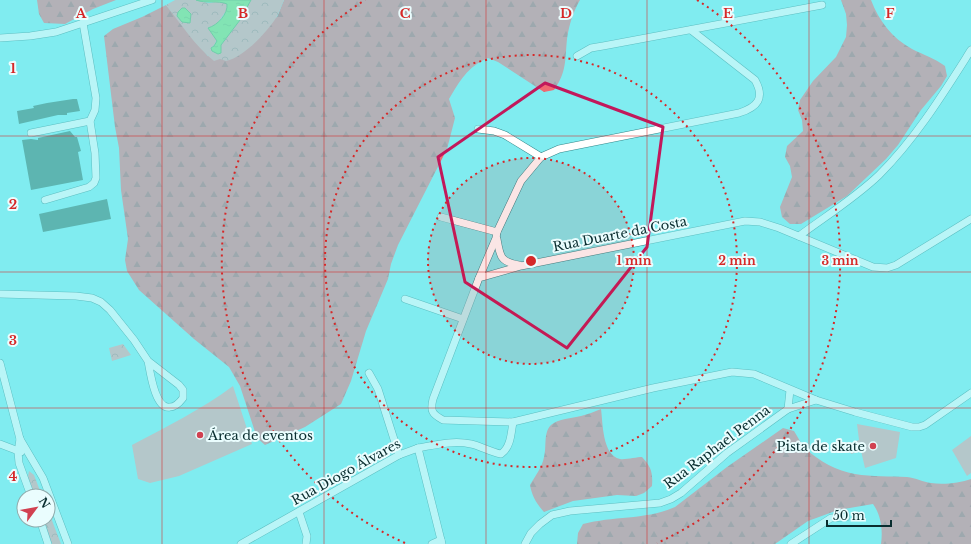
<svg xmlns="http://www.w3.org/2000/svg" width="971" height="544" viewBox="0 0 971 544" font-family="'Libre Baskerville',serif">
  <defs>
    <pattern id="forest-firs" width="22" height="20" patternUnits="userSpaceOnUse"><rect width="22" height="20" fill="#f16871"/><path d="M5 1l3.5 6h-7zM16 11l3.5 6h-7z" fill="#c1565d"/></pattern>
    <pattern id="park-crowns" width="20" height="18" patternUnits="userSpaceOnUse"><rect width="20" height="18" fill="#f3999b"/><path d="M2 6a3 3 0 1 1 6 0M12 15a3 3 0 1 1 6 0" fill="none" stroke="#c37d7f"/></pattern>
    <pattern id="water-ripples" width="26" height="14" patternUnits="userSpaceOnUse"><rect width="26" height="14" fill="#85da6a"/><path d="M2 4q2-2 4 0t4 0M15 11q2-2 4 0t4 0" fill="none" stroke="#72bb5c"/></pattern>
  </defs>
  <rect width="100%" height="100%" fill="#80ecf0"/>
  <!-- forest -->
  <g fill="url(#forest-firs)">
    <path d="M37,0H116L93,9L65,24L44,23L39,14Z"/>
    <path d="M284,0H580C573,12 569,25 567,39C565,59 567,72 554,90L544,92L498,62L488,58C467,67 460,81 449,99L455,118L447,149L398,245L391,264L388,279L366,331L351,381L341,404L305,427L265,445L257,438L240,386L229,367L194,339L139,290L127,271L125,260L128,239L121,190L119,148L115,127L104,36L113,29L142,17L166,5L208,56L277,17Z"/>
    <path d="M841,0H871C879,21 892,38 912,49C924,55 934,58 945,66L947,76L941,86L921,110L898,145L886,159L847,196L801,224H790L782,217L780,207L792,177L790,166L785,157L787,146L803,131L802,120L798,110L800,100L813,81L836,57L846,37L847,25L846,14Z"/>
    <path d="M601,409C603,423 602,455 620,459C625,460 637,457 642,457C651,467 653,472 652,486L644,493L636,496L617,495L573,501L544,512C536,503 532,496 530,485C535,476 542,468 544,457C547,447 543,433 551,425C558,419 572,418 581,416C588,414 594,412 601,409Z"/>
    <path d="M783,428L794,431C798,437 801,444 806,449C819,461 837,471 855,474C872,477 890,476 907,477C916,478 923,482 931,483C943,485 960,483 971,479V544H881C883,530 881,515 873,504L838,510L819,517L808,521L775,544H577L578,533L583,524C613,516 646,520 675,507L727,467Z"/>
  </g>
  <!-- park -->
  <g fill="url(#park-crowns)">
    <path d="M175,0H196L209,3L221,1L227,4V10C225,13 217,23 216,27C214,35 220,42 211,48L215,53L240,20L251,0H284C281,6 279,13 276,18C266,33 244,57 226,61L220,59L214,61C195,46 181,24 166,5Z"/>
    <path d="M123,344L131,355L112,361L109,348Z"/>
    <path d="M29,471L34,475L42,496H34L28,477Z"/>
    <path d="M48,510L61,544H52L43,520H48Z"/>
  </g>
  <!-- pitch -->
  <g fill="#f3999b">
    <path d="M233,386L252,444L179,476L150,483L138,479L132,445C166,427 202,409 233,386Z"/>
    <path d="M857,424L900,432L896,458L865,468L861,451L851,454L848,444L859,440Z"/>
    <path d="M971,436V473L967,476L952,450Z"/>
  </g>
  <!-- water -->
  <g fill="url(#water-ripples)" stroke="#60a658">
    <path d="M196,0H251L240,20L221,45V53L218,54L212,51L211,48L214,46L217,41L208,28C218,25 228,14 227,4C218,0 206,4 196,0Z"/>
    <path d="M182,8H185L191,14L190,23L182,22L177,16L178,12Z"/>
  </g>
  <!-- building -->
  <g fill="#337265">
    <path d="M73,99H77L80,111L67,113V115H58L19,124L17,111L34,108L33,106L47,103Z"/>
    <path d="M70,131L75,137H77L81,151L78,152L83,180L31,190L22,140L31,139L38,140V138Z"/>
    <path d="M107,199L111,219L43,232L39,214Z"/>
  </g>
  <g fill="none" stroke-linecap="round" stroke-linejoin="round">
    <defs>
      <g id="minor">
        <path d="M0,38L30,36L56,32L152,0"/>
        <path d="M577,56L591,48L603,46L822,5"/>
        <path d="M478,129L494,131L505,135L541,157"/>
        <path d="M31,133L90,121"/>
        <path d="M45,200L89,187L94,183L96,178L95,153L90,121L95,110L96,98L83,23"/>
        <path d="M441,217L497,232"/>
        <path d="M799,236C826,216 855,198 879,175C916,138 943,94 971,50"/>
        <path d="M497,239C500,256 500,262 519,265"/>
        <path d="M479,278L496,238L497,232L521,181L541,157L559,149L739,113C758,107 765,98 755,80L691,30"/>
        <path d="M0,294L76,296L92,298L101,302L110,310L134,340L148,361L179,385L183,390V398C180,402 175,407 170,407C155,410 150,371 148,361"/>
        <path d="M405,299L463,319"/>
        <path d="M0,363L20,439L43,478L68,544"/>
        <path d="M369,373L378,389L399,455"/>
        <path d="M788,409L790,390"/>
        <path d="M513,422L443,420C432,414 430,411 433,399L479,278L521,266L745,221L760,222L779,228L873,267L887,268L896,265L971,219"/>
        <path d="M20,439L18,452L19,463L31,496"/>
        <path d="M0,444L21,452"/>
        <path d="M418,448C435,445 453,440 471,444C481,446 490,452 501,454C511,447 511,433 513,422L653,388L732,372L754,374L816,400L855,412L912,427H919L925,425L971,393"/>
        <path d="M299,512L307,536L306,544"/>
        <path d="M40,520L48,544"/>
        <path d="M241,544L399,455L418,448L442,544"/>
        <path d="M432,544L441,540"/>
        <path d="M525,544L531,533L540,524L552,515L570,511L660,503L671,499L681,493L727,453L788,409L816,400"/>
        <path d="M791,544L831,518L846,517"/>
      </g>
    </defs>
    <!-- minor casing -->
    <use href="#minor" stroke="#32878a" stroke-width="8"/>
    <!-- minor -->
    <use href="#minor" stroke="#fff" stroke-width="7"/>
  </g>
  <!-- marked area -->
  <path d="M0 0H971V544H0ZM545,83L663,127L647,247L567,348L465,282L438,157Z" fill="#80ecf0" fill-opacity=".55" fill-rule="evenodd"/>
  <path fill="none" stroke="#c2185b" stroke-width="3" stroke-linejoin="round" d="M545,83L663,127L647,247L567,348L465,282L438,157Z"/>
  <!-- grid -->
  <path fill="none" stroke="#d62828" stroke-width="1" stroke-opacity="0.55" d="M162,0V544M324,0V544M486,0V544M647,0V544M809,0V544M0,136H971M0,272H971M0,408H971"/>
  <!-- distance rings -->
  <circle cx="531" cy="261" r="103" fill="#d62828" fill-opacity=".12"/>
  <g fill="none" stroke="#d62828" stroke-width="2" stroke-dasharray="2 4">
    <circle cx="531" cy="261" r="103"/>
    <circle cx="531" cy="261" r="206"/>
    <path d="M405 543A309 309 0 0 1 365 0M697 0A309 309 0 0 1 657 543"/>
  </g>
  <!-- markers -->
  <g fill="#d14151" stroke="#eafdfe" stroke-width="1.5">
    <circle cx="200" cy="435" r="4"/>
    <circle cx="873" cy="446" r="4"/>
  </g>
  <g text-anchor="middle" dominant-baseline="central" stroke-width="4" stroke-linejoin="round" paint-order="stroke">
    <!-- street labels -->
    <g font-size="13" fill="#092d2f" stroke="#eafdfe">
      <text transform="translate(620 234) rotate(-11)">Rua Duarte da Costa</text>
      <text transform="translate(717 447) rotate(-37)">Rua Raphael Penna</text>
      <text transform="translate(346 472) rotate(-29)">Rua Diogo Álvares</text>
    </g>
    <!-- poi labels -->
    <g font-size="13" fill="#092d2f" stroke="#eafdfe" text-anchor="start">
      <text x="208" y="435">Área de eventos</text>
      <text x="865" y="446" text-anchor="end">Pista de skate</text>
    </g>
  </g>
  <g font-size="13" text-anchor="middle" font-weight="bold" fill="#d62828" stroke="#eafdfe" stroke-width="4" stroke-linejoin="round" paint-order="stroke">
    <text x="81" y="18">A</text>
    <text x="243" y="18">B</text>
    <text x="405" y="18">C</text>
    <text x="566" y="18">D</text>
    <text x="728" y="18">E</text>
    <text x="890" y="18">F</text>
    <text x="13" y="73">1</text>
    <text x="13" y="209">2</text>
    <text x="13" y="345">3</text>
    <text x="13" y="481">4</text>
  </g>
  <circle cx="531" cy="261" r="6" fill="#d62828" stroke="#eafdfe" stroke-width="2"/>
  <g font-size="12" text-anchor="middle" font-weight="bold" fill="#d62828" stroke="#eafdfe" stroke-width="4" stroke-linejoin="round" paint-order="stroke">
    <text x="634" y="265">1 min</text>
    <text x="737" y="265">2 min</text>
    <text x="840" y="265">3 min</text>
  </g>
  <!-- north arrow -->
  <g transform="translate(36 508) rotate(58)"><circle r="19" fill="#eafdfe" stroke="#90aaab"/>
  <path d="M0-3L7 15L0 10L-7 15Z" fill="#d14151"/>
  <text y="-6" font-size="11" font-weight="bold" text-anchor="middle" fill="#092d2f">N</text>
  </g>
  <!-- scale -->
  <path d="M827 520v6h64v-6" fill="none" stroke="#092d2f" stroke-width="2"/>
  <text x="833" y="520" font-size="12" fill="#092d2f" stroke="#eafdfe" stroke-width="3" paint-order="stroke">50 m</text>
</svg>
